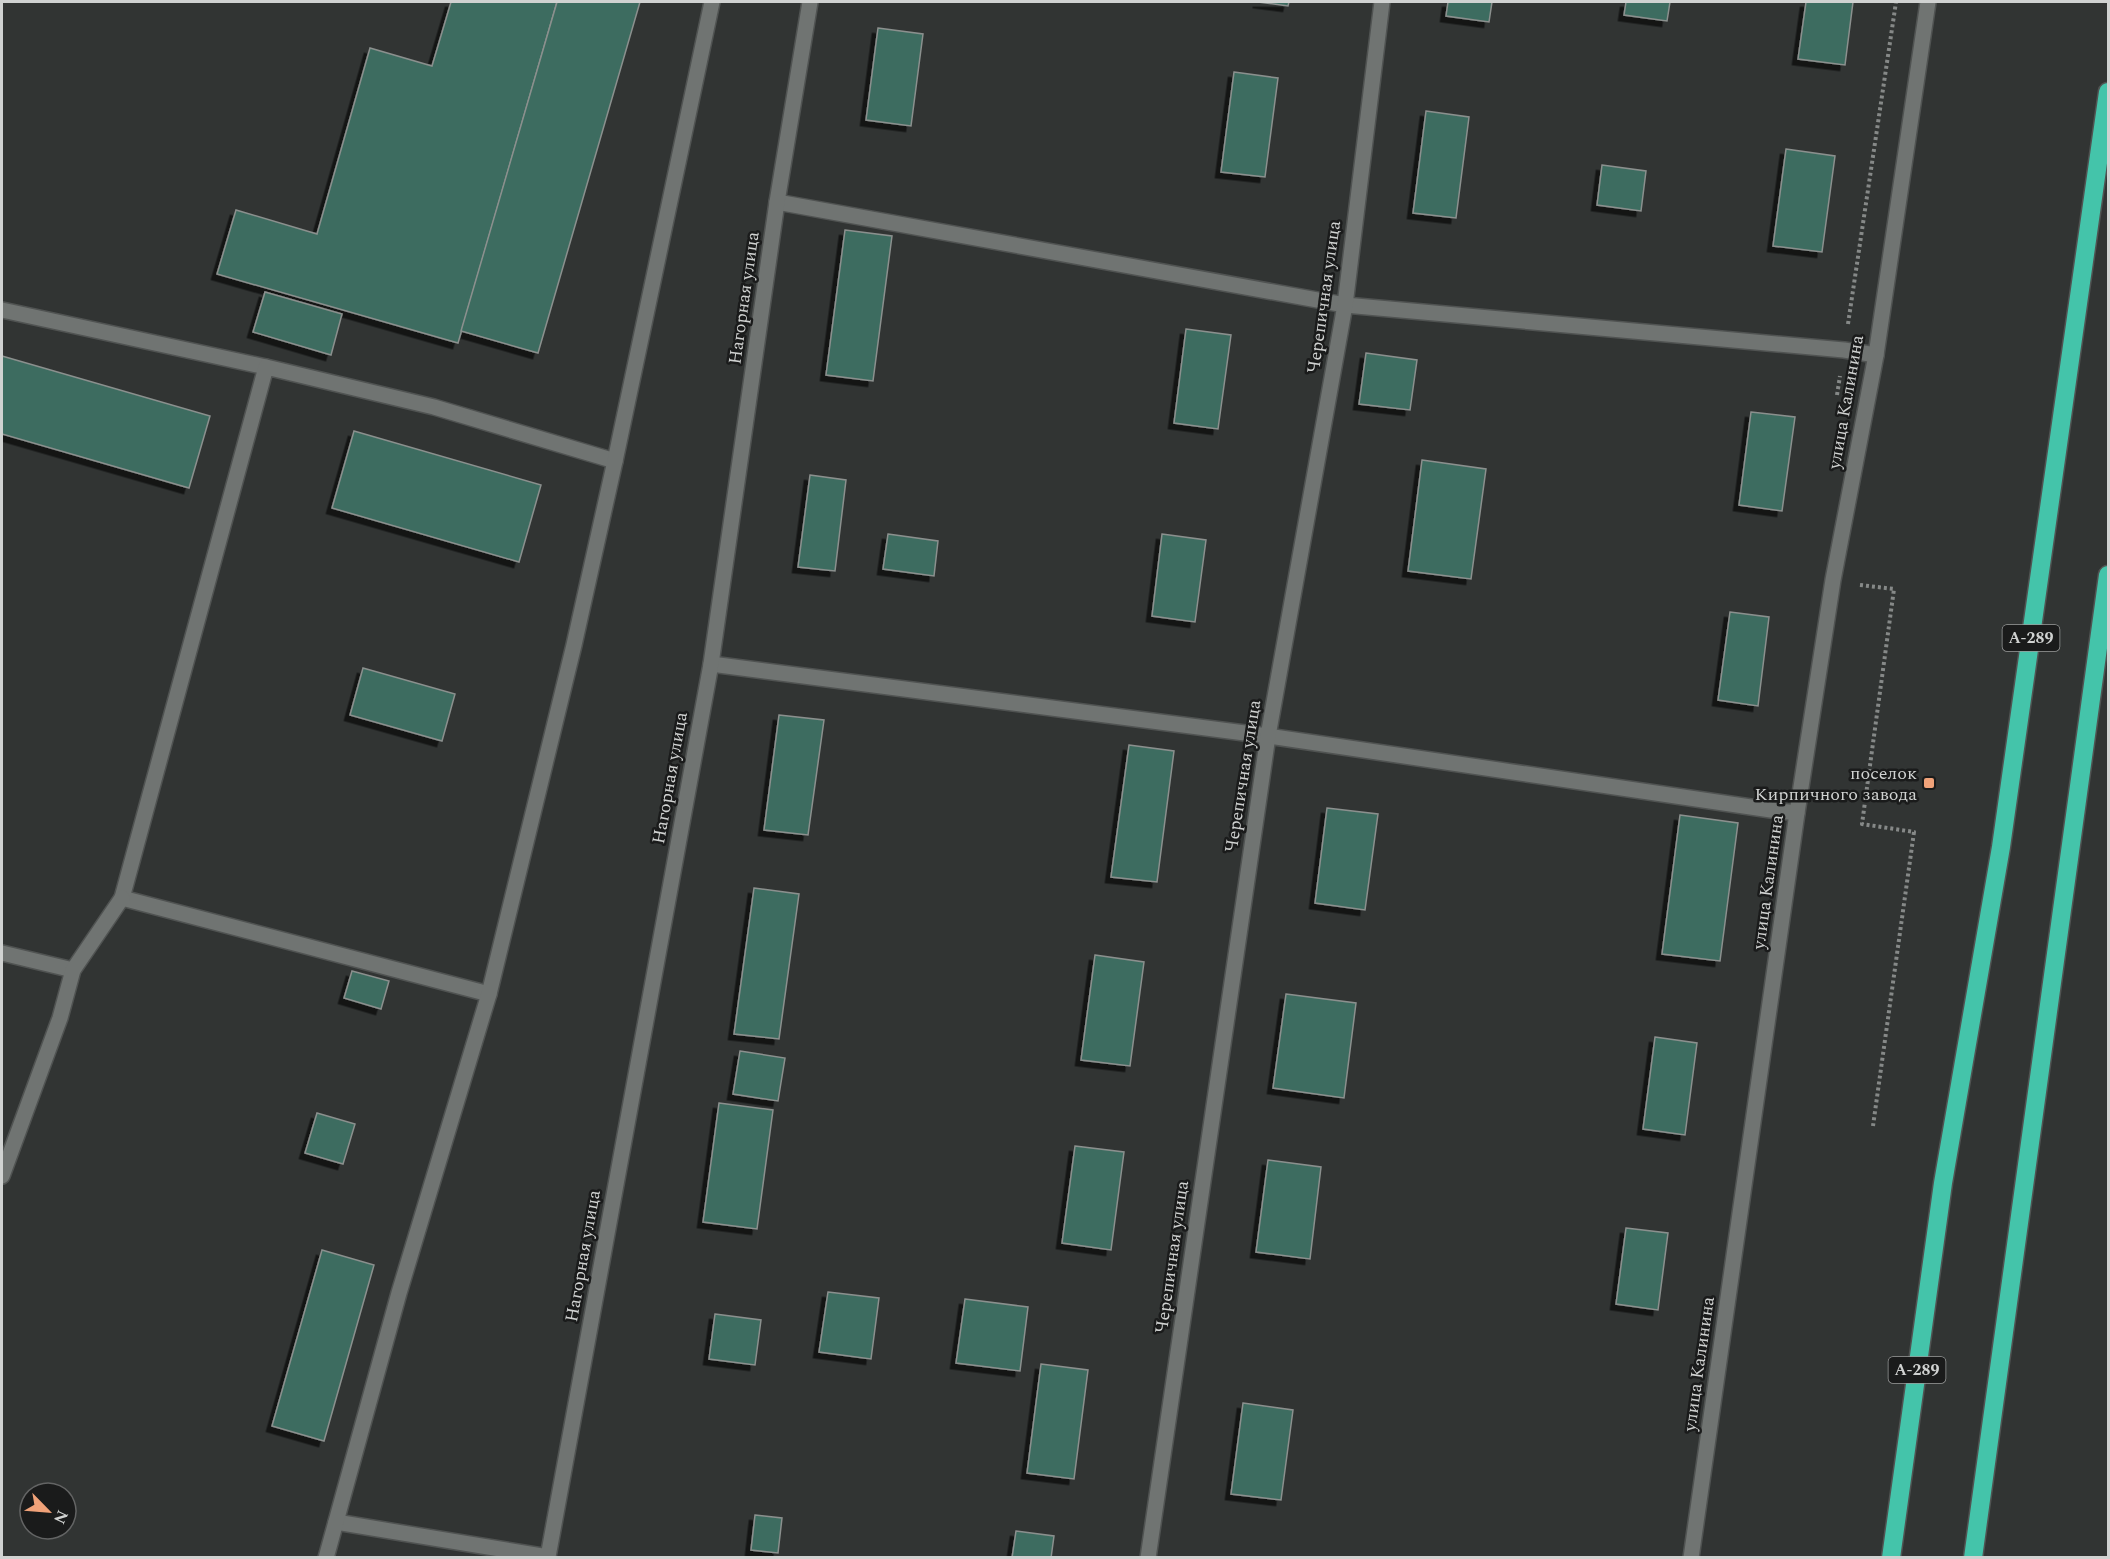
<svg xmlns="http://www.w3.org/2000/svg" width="2110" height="1559" viewBox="0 0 2110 1559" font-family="Spectral,serif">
  <defs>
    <filter id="shadow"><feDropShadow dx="-5.5" dy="5.5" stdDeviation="0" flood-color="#0009"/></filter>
  </defs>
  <rect width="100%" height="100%" fill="#313433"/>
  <!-- building -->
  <g fill="#3e6c60" stroke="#8b908e" stroke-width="1.5" filter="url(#shadow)">
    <path d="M451,2H557L458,343L217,274L236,210L317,234L370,48L432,66Z"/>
    <path d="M557,2H640L538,353L461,331Z"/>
    <path d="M1258,2H1289L1288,6Z"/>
    <path d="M1448,2H1492L1489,22L1446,16Z"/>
    <path d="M1626,2H1670L1667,21L1624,15Z"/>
    <path d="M1806,2H1853L1845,65L1798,59Z"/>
    <path d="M878,28L923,34L911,126L866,120Z"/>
    <path d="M1234,72L1278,78L1265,177L1221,172Z"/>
    <path d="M1426,111L1469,117L1456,218L1413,213Z"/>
    <path d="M1786,149L1835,156L1822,252L1773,246Z"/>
    <path d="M1602,165L1646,171L1641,211L1597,205Z"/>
    <path d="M845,230L892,236L873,381L826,375Z"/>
    <path d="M265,292L342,314L331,355L253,332Z"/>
    <path d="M1186,329L1231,335L1218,429L1174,423Z"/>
    <path d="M1366,353L1417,360L1410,410L1359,404Z"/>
    <path d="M2,356L210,416L189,488L2,434Z"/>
    <path d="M1751,412L1795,417L1782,511L1739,505Z"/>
    <path d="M354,431L541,485L519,562L332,508Z"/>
    <path d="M1422,460L1486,469L1471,579L1408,571Z"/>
    <path d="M810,475L846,480L835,571L798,567Z"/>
    <path d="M888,534L938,541L934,576L883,569Z"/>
    <path d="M1162,534L1206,540L1195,622L1152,616Z"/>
    <path d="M1730,612L1769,617L1758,706L1718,700Z"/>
    <path d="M363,668L455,694L442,741L350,715Z"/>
    <path d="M779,715L824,720L808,835L764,830Z"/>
    <path d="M1129,745L1174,751L1157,882L1111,877Z"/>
    <path d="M1327,808L1378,814L1365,910L1315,903Z"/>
    <path d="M1680,815L1738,823L1720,961L1662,954Z"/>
    <path d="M754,888L799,894L779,1039L734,1034Z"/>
    <path d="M1095,955L1144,962L1130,1066L1081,1060Z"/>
    <path d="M352,971L389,981L381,1009L344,998Z"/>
    <path d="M1286,994L1356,1003L1344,1098L1273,1088Z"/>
    <path d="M1655,1037L1697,1043L1685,1135L1643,1129Z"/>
    <path d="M740,1051L785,1058L778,1101L733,1094Z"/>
    <path d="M719,1103L773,1110L757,1229L703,1222Z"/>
    <path d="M317,1113L355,1124L343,1164L305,1153Z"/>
    <path d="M1075,1146L1124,1152L1111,1250L1062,1243Z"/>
    <path d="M1268,1160L1321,1167L1310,1259L1256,1252Z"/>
    <path d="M1626,1228L1668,1233L1658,1310L1616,1304Z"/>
    <path d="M322,1250L374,1265L324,1441L272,1426Z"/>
    <path d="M828,1292L879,1298L871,1359L819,1352Z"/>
    <path d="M965,1299L1028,1307L1020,1371L956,1363Z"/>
    <path d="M715,1314L761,1320L755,1365L709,1359Z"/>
    <path d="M1041,1364L1088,1370L1074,1479L1027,1473Z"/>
    <path d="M1243,1403L1293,1410L1281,1500L1231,1494Z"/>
    <path d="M755,1515L782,1518L778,1553L751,1550Z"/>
    <path d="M1016,1531L1054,1536L1051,1558H1012Z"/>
  </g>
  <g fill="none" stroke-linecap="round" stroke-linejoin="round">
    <defs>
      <g id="minor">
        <path d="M777,202L1345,305L1844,350L1876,355"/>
        <path d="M2,310L266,367"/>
        <path d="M711,664L1268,736L1771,810L1797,813"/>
        <path d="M2,953L73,970"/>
        <path d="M489,994L122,898L266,367L434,407L615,461"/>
        <path d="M2,1176L60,1018L73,970L122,898"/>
        <path d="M336,1522L548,1557L711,664L777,202L810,2"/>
        <path d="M326,1558L399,1293L489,994L574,645L615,461L712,2"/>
        <path d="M1148,1558L1268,736L1345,305L1382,2"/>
        <path d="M1691,1558L1797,813L1833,580L1876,355L1928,2"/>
      </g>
      <g id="highway">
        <path d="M1891,1558L1943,1183L2001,847L2108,92"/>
        <path d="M1973,1558L2108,575"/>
      </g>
    </defs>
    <!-- minor casing -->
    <use href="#minor" stroke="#505352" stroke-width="18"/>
    <!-- highway casing -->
    <use href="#highway" stroke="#505352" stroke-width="21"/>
    <!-- path -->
    <g stroke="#868988" stroke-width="4" stroke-dasharray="3 3" stroke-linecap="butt">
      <path d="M1848,324L1896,2"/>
      <path d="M1837,395L1840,376"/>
      <path d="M1860,585L1894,589L1862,824L1914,832L1873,1126"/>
    </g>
    <!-- minor -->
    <use href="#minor" stroke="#707472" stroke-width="15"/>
    <!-- highway -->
    <use href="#highway" stroke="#44c4aa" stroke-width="18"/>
  </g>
  <!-- markers -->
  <rect fill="#f0a279" stroke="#1a1b1b" stroke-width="2" x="1923" y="777" width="12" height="12" rx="3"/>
  <g text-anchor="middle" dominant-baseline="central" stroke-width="5" stroke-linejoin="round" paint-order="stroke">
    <!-- shield labels -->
    <g fill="#1a1b1b" stroke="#999b9a" stroke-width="1.5">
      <rect x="2002.5" y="625" width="57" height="26" rx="4.5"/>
      <rect x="1888.5" y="1357" width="57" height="26" rx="4.5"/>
    </g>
    <g font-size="16" font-weight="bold" fill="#d0d2d1">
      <text x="2031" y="638">А-289</text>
      <text x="1917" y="1370">А-289</text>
    </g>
    <!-- street labels -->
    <g font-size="18" fill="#d0d2d1" stroke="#1a1b1b">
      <text transform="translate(1324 297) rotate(-82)">Черепичная улица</text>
      <text transform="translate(744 298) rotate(-82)">Нагорная улица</text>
      <text transform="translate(1846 402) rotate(-80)">улица Калинина</text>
      <text transform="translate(1243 776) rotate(-81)">Черепичная улица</text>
      <text transform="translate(670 778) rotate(-80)">Нагорная улица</text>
      <text transform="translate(1768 882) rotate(-82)">улица Калинина</text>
      <text transform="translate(583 1256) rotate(-80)">Нагорная улица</text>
      <text transform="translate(1172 1257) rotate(-82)">Черепичная улица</text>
      <text transform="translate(1699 1364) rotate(-82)">улица Калинина</text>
    </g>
    <!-- poi labels -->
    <g font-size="18" fill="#d0d2d1" stroke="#1a1b1b" text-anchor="end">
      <text x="1917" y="773">поселок<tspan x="1917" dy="21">Кирпичного завода</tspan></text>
    </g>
  </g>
  <!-- border -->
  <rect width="2110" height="1559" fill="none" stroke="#d0d2d1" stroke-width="6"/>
  <!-- north arrow -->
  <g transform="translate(48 1511) rotate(115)"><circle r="28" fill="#1a1b1b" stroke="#636464" stroke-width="1.5"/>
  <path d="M0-4.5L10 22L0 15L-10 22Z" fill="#f0a279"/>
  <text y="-9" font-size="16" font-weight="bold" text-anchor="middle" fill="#d0d2d1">N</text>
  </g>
</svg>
